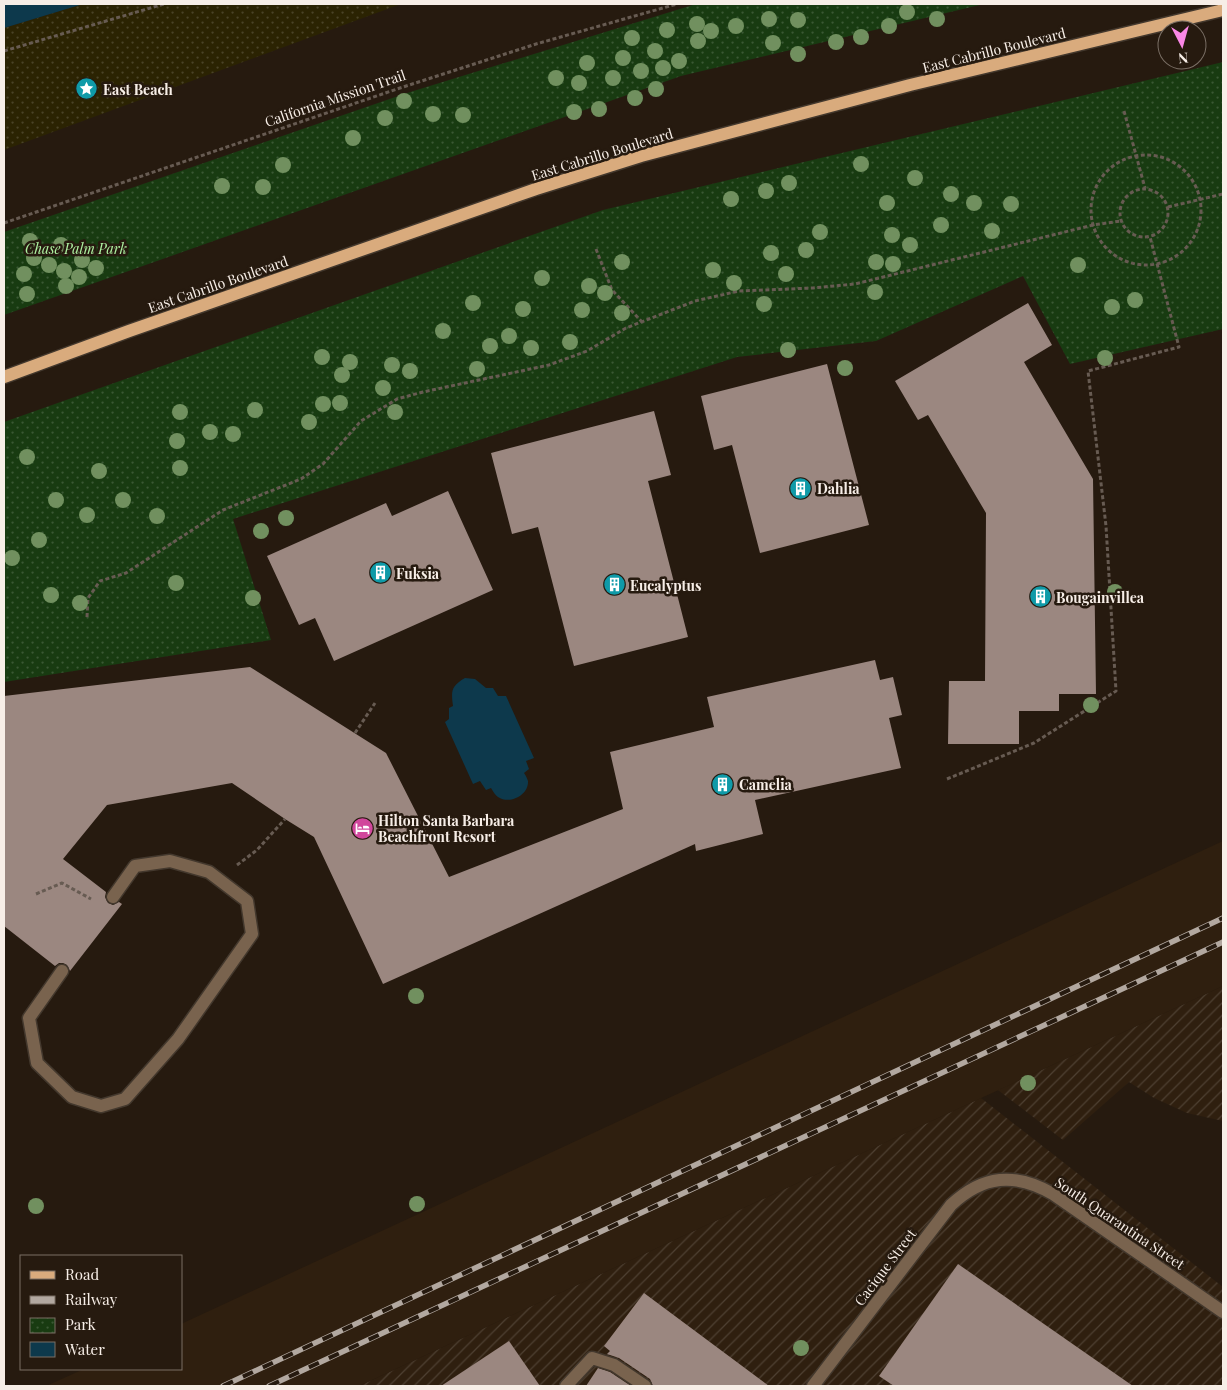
<svg xmlns="http://www.w3.org/2000/svg" width="1227" height="1390" viewBox="0 0 1227 1390" font-family="'Playfair Display',serif">
  <defs>
    <pattern id="industrial-furrows" width="10" height="10" patternUnits="userSpaceOnUse" patternTransform="scale(1.25)"><rect width="10" height="10" fill="#2f1f0f"/><path d="M-1 1l2-2M0 10L10 0M9 11l2-2" fill="none" stroke="#4e4032"/></pattern>
    <pattern id="sand-dots" width="8" height="8" patternUnits="userSpaceOnUse" patternTransform="scale(1.25)"><rect width="8" height="8" fill="#2b2302"/><path d="M2 2h.1M6 6h.1" fill="none" stroke="#4a4327" stroke-width="1.8" stroke-linecap="round"/></pattern>
    <pattern id="park-dots" width="8" height="8" patternUnits="userSpaceOnUse" patternTransform="scale(1.25)"><rect width="8" height="8" fill="#183b11"/><path d="M2 2h.1M6 6h.1" fill="none" stroke="#3a5834" stroke-width="1.8" stroke-linecap="round"/></pattern>
  </defs>
  <rect width="100%" height="100%" fill="#261a0f"/>
  <!-- industrial -->
  <g fill="url(#industrial-furrows)">
    <path d="M1223,986V1121L1187,1113L1154,1098L1129,1082L1063,1140L998,1090Z"/>
    <path d="M981,1098L1223,1287V1386H359Z"/>
  </g>
  <!-- built -->
  <path fill="#2f1f0f" d="M1223,841V986L359,1386H46L84,1369H181V1324Z"/>
  <!-- sand -->
  <path fill="url(#sand-dots)" d="M83,4H401L4,150V28Z"/>
  <!-- park -->
  <g fill="url(#park-dots)">
    <path d="M696,4H984L681,76L4,315V232L407,93Z"/>
    <path d="M1223,62V329L1070,364L1023,276L876,341L737,357L233,519L271,640L4,682V422L603,210Z"/>
  </g>
  <!-- water -->
  <g fill="#0d394c">
    <path d="M4,4H83L4,28Z"/>
    <path d="M465,678L475,679L486,688H493L498,696H506L534,758L526,761L529,769L524,773C526,776 527,778 528,781C529,795 510,805 498,797C495,795 493,791 491,788L486,790L480,781L473,784L445,722L449,719V708L453,706C451,691 451,686 465,678Z"/>
  </g>
  <!-- building -->
  <g fill="#9b8780">
    <path d="M1028,303L1052,345L1024,362L1093,479L1096,694H1059V711H1019V744H948L949,681H985L986,513L928,415L918,420L895,381Z"/>
    <path d="M827,364L869,525L760,553L732,445L714,450L701,396Z"/>
    <path d="M654,411L671,475L648,481L688,637L574,666L538,527L512,534L491,453Z"/>
    <path d="M448,491L493,590L334,661L315,618L299,625L267,556L386,503L392,516Z"/>
    <path d="M875,660L880,680L893,677L902,715L889,718L901,768L755,800L763,834L696,851L695,844L383,984L314,837L285,819L232,783L107,805L63,859L106,892L105,897L108,903L113,905L119,902L122,904L70,971L67,965L63,963H59L55,966L4,926V696L250,667L386,753L449,877L623,809L610,752L714,727L707,697Z"/>
    <path d="M958,1264L1133,1386H894L879,1376Z"/>
    <path d="M644,1293L769,1386H653L650,1379L619,1358L607,1354L610,1351L604,1346Z"/>
    <path d="M509,1341L540,1386H441Z"/>
    <path d="M598,1368L610,1372L631,1386H586Z"/>
  </g>
  <g fill="none" stroke-linecap="round" stroke-linejoin="round">
    <defs>
      <g id="service">
        <path d="M62,971L29,1018L37,1063L72,1097L101,1106L125,1099L178,1039L252,934L247,901L209,872L170,861L135,866L113,897"/>
        <path d="M566,1386L592,1358L614,1365L645,1386"/>
      </g>
      <path id="minor" d="M813,1386L951,1205C983,1175 1015,1172 1053,1194L1223,1312"/>
      <path id="primary" d="M4,377L129,331L536,189L641,156L910,85L1223,10"/>
    </defs>
    <!-- service casing -->
    <use href="#service" stroke="#43382d" stroke-width="15"/>
    <!-- minor casing -->
    <use href="#minor" stroke="#43382d" stroke-width="15"/>
    <!-- primary casing -->
    <use href="#primary" stroke="#43382d" stroke-width="15"/>
    <!-- path -->
    <g stroke="#675b52" stroke-width="3" stroke-dasharray="4 2.5" stroke-linecap="butt">
      <path d="M4,51L164,4"/>
      <path d="M1124,111L1145,188"/>
      <circle cx="1146" cy="210" r="55"/>
      <circle cx="1144" cy="213" r="24"/>
      <path d="M1168,207L1223,194"/>
      <path d="M4,223L400,88L536,44L677,4"/>
      <path d="M596,249L612,290L642,322"/>
      <path d="M87,617L88,598L100,581L126,573L223,510L301,479L323,464L361,421L397,399L423,392L549,365L587,351L626,328L695,301L739,291L813,288L855,284L1093,225L1121,221"/>
      <path d="M355,733L375,703"/>
      <path d="M947,779L1034,743L1116,691L1106,526L1088,371L1179,347L1150,237"/>
      <path d="M237,865L257,850L285,819"/>
      <path d="M36,894L62,883L91,899"/>
    </g>
    <!-- service -->
    <use href="#service" stroke="#79634e" stroke-width="12"/>
    <!-- minor -->
    <use href="#minor" stroke="#79634e" stroke-width="12"/>
    <!-- primary -->
    <use href="#primary" stroke="#d9ab7d" stroke-width="12"/>
    <defs>
      <g id="rail">
        <path d="M223,1386L1223,918"/>
        <path d="M269,1386L1223,942"/>
      </g>
    </defs>
    <!-- rail casing -->
    <use href="#rail" stroke="#b2a8a0" stroke-width="5.5"/>
    <!-- rail -->
    <use href="#rail" stroke="#261a0f" stroke-width="4" stroke-dasharray="11" stroke-linecap="butt"/>
  </g>
  <!-- trees -->
  <g fill="#71905f">
    <circle cx="907" cy="12" r="8"/>
    <circle cx="769" cy="19" r="8"/>
    <circle cx="937" cy="19" r="8"/>
    <circle cx="798" cy="20" r="8"/>
    <circle cx="697" cy="24" r="8"/>
    <circle cx="736" cy="26" r="8"/>
    <circle cx="889" cy="26" r="8"/>
    <circle cx="667" cy="30" r="8"/>
    <circle cx="711" cy="31" r="8"/>
    <circle cx="861" cy="37" r="8"/>
    <circle cx="632" cy="38" r="8"/>
    <circle cx="698" cy="41" r="8"/>
    <circle cx="836" cy="42" r="8"/>
    <circle cx="773" cy="43" r="8"/>
    <circle cx="655" cy="51" r="8"/>
    <circle cx="798" cy="54" r="8"/>
    <circle cx="623" cy="58" r="8"/>
    <circle cx="679" cy="61" r="8"/>
    <circle cx="587" cy="63" r="8"/>
    <circle cx="663" cy="68" r="8"/>
    <circle cx="641" cy="71" r="8"/>
    <circle cx="556" cy="78" r="8"/>
    <circle cx="613" cy="78" r="8"/>
    <circle cx="579" cy="83" r="8"/>
    <circle cx="656" cy="89" r="8"/>
    <circle cx="635" cy="98" r="8"/>
    <circle cx="404" cy="101" r="8"/>
    <circle cx="599" cy="109" r="8"/>
    <circle cx="574" cy="112" r="8"/>
    <circle cx="433" cy="114" r="8"/>
    <circle cx="463" cy="115" r="8"/>
    <circle cx="385" cy="118" r="8"/>
    <circle cx="353" cy="138" r="8"/>
    <circle cx="861" cy="164" r="8"/>
    <circle cx="283" cy="165" r="8"/>
    <circle cx="915" cy="178" r="8"/>
    <circle cx="789" cy="183" r="8"/>
    <circle cx="222" cy="186" r="8"/>
    <circle cx="263" cy="187" r="8"/>
    <circle cx="766" cy="191" r="8"/>
    <circle cx="951" cy="194" r="8"/>
    <circle cx="731" cy="199" r="8"/>
    <circle cx="887" cy="203" r="8"/>
    <circle cx="974" cy="203" r="8"/>
    <circle cx="1011" cy="204" r="8"/>
    <circle cx="941" cy="225" r="8"/>
    <circle cx="992" cy="231" r="8"/>
    <circle cx="820" cy="232" r="8"/>
    <circle cx="892" cy="235" r="8"/>
    <circle cx="30" cy="241" r="8"/>
    <circle cx="61" cy="245" r="8"/>
    <circle cx="910" cy="245" r="8"/>
    <circle cx="806" cy="250" r="8"/>
    <circle cx="771" cy="253" r="8"/>
    <circle cx="34" cy="258" r="8"/>
    <circle cx="82" cy="260" r="8"/>
    <circle cx="622" cy="262" r="8"/>
    <circle cx="876" cy="262" r="8"/>
    <circle cx="893" cy="264" r="8"/>
    <circle cx="49" cy="265" r="8"/>
    <circle cx="1078" cy="265" r="8"/>
    <circle cx="96" cy="268" r="8"/>
    <circle cx="713" cy="270" r="8"/>
    <circle cx="64" cy="271" r="8"/>
    <circle cx="24" cy="274" r="8"/>
    <circle cx="786" cy="274" r="8"/>
    <circle cx="79" cy="277" r="8"/>
    <circle cx="542" cy="278" r="8"/>
    <circle cx="734" cy="283" r="8"/>
    <circle cx="66" cy="286" r="8"/>
    <circle cx="589" cy="286" r="8"/>
    <circle cx="875" cy="292" r="8"/>
    <circle cx="605" cy="293" r="8"/>
    <circle cx="27" cy="294" r="8"/>
    <circle cx="1135" cy="300" r="8"/>
    <circle cx="473" cy="303" r="8"/>
    <circle cx="764" cy="304" r="8"/>
    <circle cx="1112" cy="307" r="8"/>
    <circle cx="523" cy="309" r="8"/>
    <circle cx="582" cy="310" r="8"/>
    <circle cx="622" cy="313" r="8"/>
    <circle cx="443" cy="331" r="8"/>
    <circle cx="509" cy="336" r="8"/>
    <circle cx="570" cy="342" r="8"/>
    <circle cx="490" cy="346" r="8"/>
    <circle cx="531" cy="348" r="8"/>
    <circle cx="788" cy="350" r="8"/>
    <circle cx="322" cy="357" r="8"/>
    <circle cx="1105" cy="358" r="8"/>
    <circle cx="350" cy="362" r="8"/>
    <circle cx="392" cy="365" r="8"/>
    <circle cx="845" cy="368" r="8"/>
    <circle cx="477" cy="369" r="8"/>
    <circle cx="410" cy="371" r="8"/>
    <circle cx="342" cy="375" r="8"/>
    <circle cx="383" cy="388" r="8"/>
    <circle cx="340" cy="403" r="8"/>
    <circle cx="323" cy="404" r="8"/>
    <circle cx="255" cy="410" r="8"/>
    <circle cx="180" cy="412" r="8"/>
    <circle cx="395" cy="412" r="8"/>
    <circle cx="309" cy="422" r="8"/>
    <circle cx="210" cy="432" r="8"/>
    <circle cx="233" cy="434" r="8"/>
    <circle cx="177" cy="441" r="8"/>
    <circle cx="27" cy="457" r="8"/>
    <circle cx="180" cy="468" r="8"/>
    <circle cx="99" cy="471" r="8"/>
    <circle cx="56" cy="500" r="8"/>
    <circle cx="123" cy="500" r="8"/>
    <circle cx="87" cy="515" r="8"/>
    <circle cx="157" cy="516" r="8"/>
    <circle cx="286" cy="518" r="8"/>
    <circle cx="261" cy="531" r="8"/>
    <circle cx="39" cy="540" r="8"/>
    <circle cx="12" cy="558" r="8"/>
    <circle cx="176" cy="583" r="8"/>
    <circle cx="1115" cy="592" r="8"/>
    <circle cx="51" cy="595" r="8"/>
    <circle cx="253" cy="598" r="8"/>
    <circle cx="80" cy="603" r="8"/>
    <circle cx="1091" cy="705" r="8"/>
    <circle cx="416" cy="996" r="8"/>
    <circle cx="1028" cy="1083" r="8"/>
    <circle cx="417" cy="1204" r="8"/>
    <circle cx="36" cy="1206" r="8"/>
    <circle cx="801" cy="1348" r="8"/>
  </g>
  <!-- icons -->
  <defs>
    <symbol id="sight-disc" viewBox="-11 -11 22 22"><circle r="9.5" fill="#0f9aa8" stroke="#261a0f"/><path d="M0-6L1.8-2.2L6-1.7L2.9 1.2L3.7 5.4L0 3.3L-3.7 5.4L-2.9 1.2L-6-1.7L-1.8-2.2Z" fill="#fff"/></symbol>
    <symbol id="building-disc" viewBox="-11 -11 22 22"><circle r="9.5" fill="#0f9aa8" stroke="#261a0f"/><path d="M-4-6H4V6H1V3H-1V6H-4ZM-2.5-4.3h1.7v1.8h-1.7ZM.8-4.3h1.7v1.8H.8ZM-2.5-1h1.7V.8h-1.7ZM.8-1h1.7V.8H.8Z" fill="#fff"/></symbol>
    <symbol id="hotel-disc" viewBox="-11 -11 22 22"><circle r="9.5" fill="#d1479c" stroke="#261a0f"/><path d="M-6-4.5h1.5V1H6V5H4.5V3h-9V5H-6ZM-4 0a1.8 1.8 0 1 1 3.6 0ZM.5 0V-2.5h3Q6-2.5 6 0Z" fill="#fff"/></symbol>
  </defs>
  <g fill-rule="evenodd">
    <use href="#sight-disc" x="74" y="76" width="25" height="25"/>
    <use href="#building-disc" x="788" y="476" width="25" height="25"/>
    <use href="#building-disc" x="368" y="560" width="25" height="25"/>
    <use href="#building-disc" x="602" y="572" width="25" height="25"/>
    <use href="#building-disc" x="1028" y="584" width="25" height="25"/>
    <use href="#building-disc" x="710" y="772" width="25" height="25"/>
    <use href="#hotel-disc" x="350" y="816" width="25" height="25"/>
  </g>
  <g text-anchor="middle" dominant-baseline="central" stroke-width="5" stroke-linejoin="round" paint-order="stroke">
    <!-- street labels -->
    <g font-size="14" fill="#f7eee7" stroke="#261a0f">
      <text transform="translate(994 50) rotate(-14)">East Cabrillo Boulevard</text>
      <text transform="translate(335 98) rotate(-19)">California Mission Trail</text>
      <text transform="translate(602 154) rotate(-17)">East Cabrillo Boulevard</text>
      <text transform="translate(218 284) rotate(-19)">East Cabrillo Boulevard</text>
      <text transform="translate(1120 1223) rotate(34)">South Quarantina Street</text>
      <text transform="translate(885 1267) rotate(-53)">Cacique Street</text>
    </g>
    <!-- poi labels -->
    <g font-size="14" font-weight="bold" fill="#f7eee7" stroke="#261a0f" text-anchor="start">
      <text x="103" y="89">East Beach</text>
      <text x="817" y="488">Dahlia</text>
      <text x="396" y="573">Fuksia</text>
      <text x="630" y="585">Eucalyptus</text>
      <text x="1056" y="597">Bougainvillea</text>
      <text x="739" y="784">Camelia</text>
      <text x="378" y="820">Hilton Santa Barbara<tspan x="378" dy="16">Beachfront Resort</tspan></text>
    </g>
    <!-- park labels -->
    <g font-size="14" font-style="italic" fill="#aef1a1" stroke="#261a0f">
      <text x="76" y="248">Chase Palm Park</text>
    </g>
  </g>
  <!-- border -->
  <rect width="1227" height="1390" fill="none" stroke="#f7eee7" stroke-width="10"/>
  <!-- legend -->
  <rect x="20" y="1255" width="162" height="115" fill="#261a0f" stroke="#7a6f65"/>
  <rect x="30" y="1271" width="25" height="8" fill="#d9ab7d" stroke="#7a6f65"/>
  <text x="65" y="1280" font-size="15" fill="#f7eee7">Road</text>
  <rect x="30" y="1296" width="25" height="8" fill="#b2a8a0" stroke="#7a6f65"/>
  <text x="65" y="1305" font-size="15" fill="#f7eee7">Railway</text>
  <rect x="30" y="1318" width="25" height="15" fill="url(#park-dots)" stroke="#7a6f65"/>
  <text x="65" y="1330" font-size="15" fill="#f7eee7">Park</text>
  <rect x="30" y="1342" width="25" height="15" fill="#0d394c" stroke="#7a6f65"/>
  <text x="65" y="1355" font-size="15" fill="#f7eee7">Water</text>
  <!-- north arrow -->
  <g transform="translate(1182 45) rotate(174)"><circle r="24" fill="#261a0f" stroke="#7a6f65"/>
  <path d="M0-4L9 19L0 12L-9 19Z" fill="#fa87e6"/>
  <text y="-8" font-size="14" font-weight="bold" text-anchor="middle" fill="#f7eee7">N</text>
  </g>
</svg>
